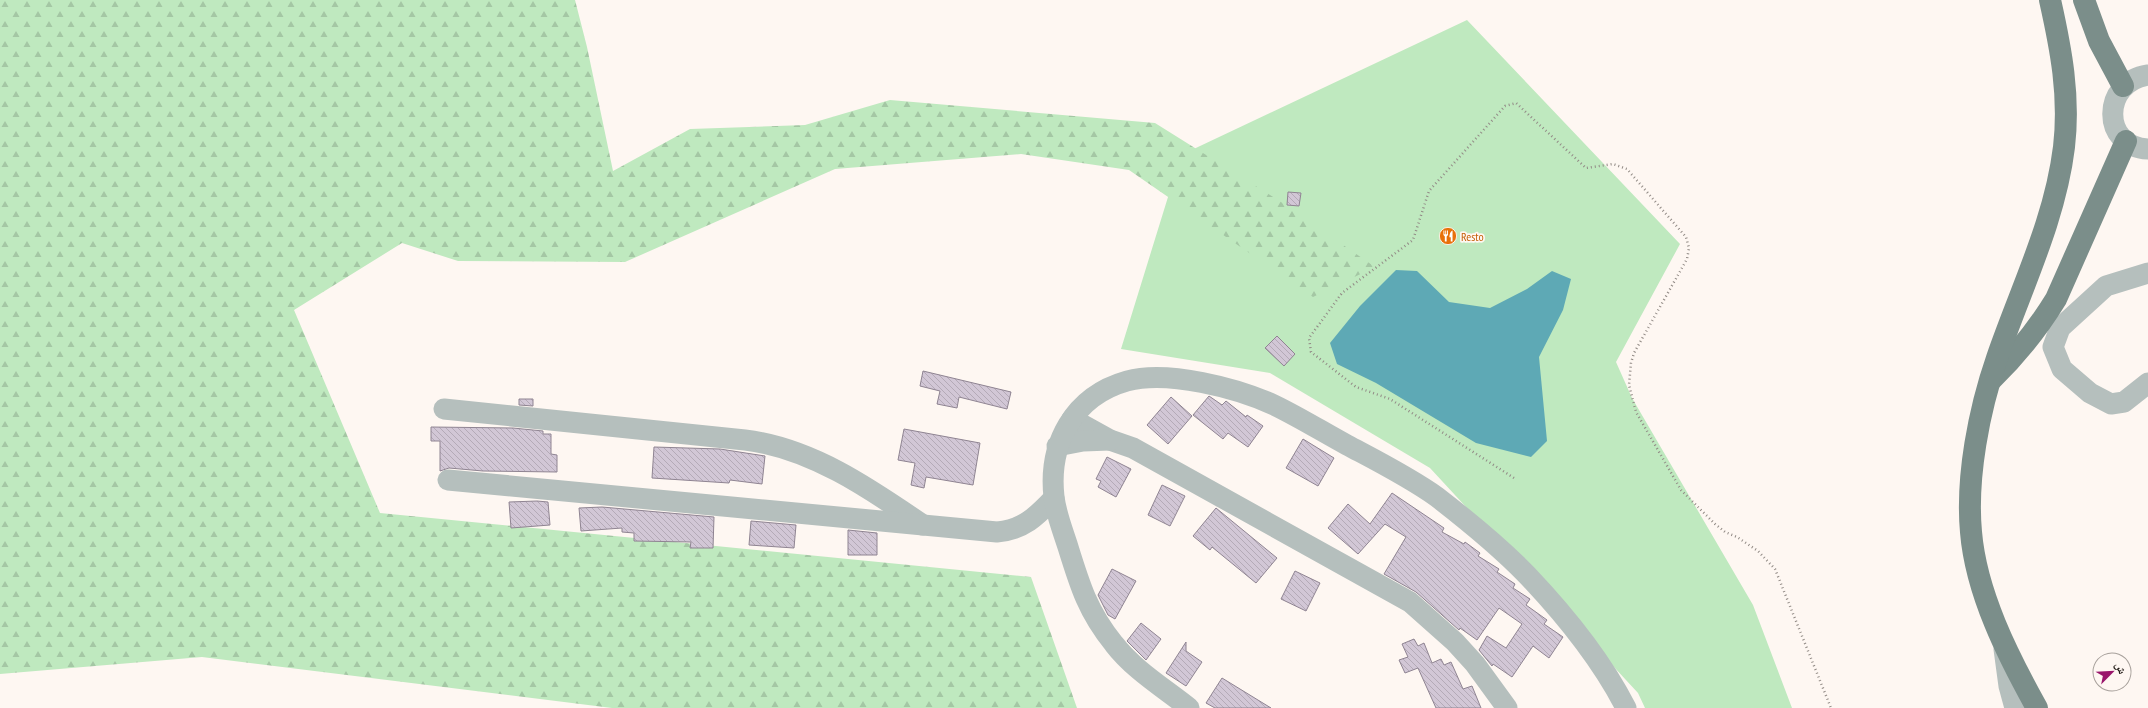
<svg xmlns="http://www.w3.org/2000/svg" width="2148" height="708" viewBox="0 0 2148 708" font-family="'PT Sans Narrow','Noto Naskh Arabic',sans-serif">
  <defs>
    <pattern id="forest-firs" width="22" height="20" patternUnits="userSpaceOnUse"><rect width="22" height="20" fill="#bfe9bf"/><path d="M5 1l3.5 6h-7zM16 11l3.5 6h-7z" fill="#a4c7a4"/></pattern>
    <pattern id="building-back-hatch" width="6" height="6" patternUnits="userSpaceOnUse"><rect width="6" height="6" fill="#d2c7d6"/><path d="M-1 5l2 2M0 0l6 6M5-1l2 2" fill="none" stroke="#b4aab7"/></pattern>
  </defs>
  <rect width="100%" height="100%" fill="#fef7f2"/>
  <!-- green -->
  <path fill="#bfe9bf" d="M1467,20L1680,244L1616,362L1632,398L1753,605L1792,708H1645L1638,693L1430,468L1270,373L1121,349L1181,155Z"/>
  <!-- forest -->
  <path fill="url(#forest-firs)" d="M0,0H575L587,47L613,171L690,129L805,125L890,100L1155,123L1281,202L1375,267L1313,297L1129,170L1021,154L835,169L625,262L458,261L402,243L294,310L380,513L1031,577L1077,708H612L202,657L0,674Z"/>
  <!-- water -->
  <path fill="#5ea9b5" d="M1396,270L1417,271L1449,302L1490,308L1527,289L1552,271L1571,279L1563,310L1539,357L1547,441L1531,457L1476,443L1376,383L1337,364L1330,343L1360,306Z"/>
  <!-- building -->
  <g fill="url(#building-back-hatch)" stroke="#8f8492">
    <path d="M1288,192L1301,193L1299,206L1287,205Z"/>
    <path d="M1277,336L1295,354L1284,366L1265,348Z"/>
    <path d="M923,371L1011,392L1007,409L959,397L957,408L937,404L940,391L920,386Z"/>
    <path d="M1209,396L1222,405L1226,401L1246,417L1247,415L1263,426L1248,447L1228,433L1223,439L1193,415Z"/>
    <path d="M1171,397L1192,416L1168,444L1147,425Z"/>
    <path d="M519,399H533V406L519,405Z"/>
    <path d="M431,427L513,428L543,431V434H551V454L557,455V472L483,471L449,468L440,471V441H431Z"/>
    <path d="M904,429L980,443L973,485L926,477L924,488L911,485L915,463L898,460Z"/>
    <path d="M1303,439L1334,458L1318,486L1286,468Z"/>
    <path d="M654,447L720,449L765,456L762,484L730,480L729,483L652,478Z"/>
    <path d="M1107,457L1131,469L1116,497L1098,487L1101,481L1096,479Z"/>
    <path d="M1162,485L1185,496L1170,526L1148,515Z"/>
    <path d="M1392,493L1444,528L1442,532L1464,544L1465,542L1480,553L1478,556L1499,569L1497,572L1515,584L1513,588L1530,599L1526,605L1547,620L1544,624L1563,637L1549,658L1533,646L1512,677L1493,664L1492,666L1479,650L1487,636L1506,648L1522,624L1499,608L1477,640L1460,628L1459,630L1416,592L1384,574L1406,537L1385,524L1358,554L1328,528L1348,504L1370,524Z"/>
    <path d="M537,501L548,502L550,525L511,528L509,502Z"/>
    <path d="M602,507L714,517L713,548H690L691,542L634,541V533L622,532V528L581,531L579,508Z"/>
    <path d="M1216,508L1277,558L1256,583L1212,547L1210,550L1193,536Z"/>
    <path d="M751,521L796,525L794,548L749,545Z"/>
    <path d="M848,530L877,533V555H848Z"/>
    <path d="M1112,569L1136,581L1115,619L1108,615L1098,595Z"/>
    <path d="M1295,571L1320,583L1306,611L1281,599Z"/>
    <path d="M1141,623L1161,639L1146,660L1127,641Z"/>
    <path d="M1414,639L1418,646L1424,643L1432,663L1441,659L1444,665L1451,662L1463,689L1472,686L1481,708H1436L1418,668L1405,673L1399,660L1408,657L1402,644Z"/>
    <path d="M1186,642V651L1202,662L1186,686L1166,673Z"/>
    <path d="M1222,678L1271,708H1215L1206,703Z"/>
  </g>
  <g fill="none" stroke-linecap="round" stroke-linejoin="round">
    <!-- path -->
    <path stroke="#928b86" stroke-width="2.5" stroke-dasharray="1 3" stroke-linecap="butt" d="M1514,478L1390,399L1356,387L1311,352L1309,338L1342,293L1413,240L1429,191L1505,106L1516,103L1586,168L1613,164L1627,169L1686,237L1689,248L1687,259L1634,353L1631,363L1629,385L1636,412L1681,490L1715,524L1725,532L1737,537L1758,551L1775,569L1831,708"/>
    <!-- minor -->
    <g stroke="#b5bfbd" stroke-width="21">
      <path d="M2148,75C2101,82 2101,147 2148,149"/>
      <path d="M2148,273L2106,286L2060,328L2053,347L2062,369L2090,393L2111,404L2124,402L2148,383"/>
      <path d="M444,409L745,440C811,448 869,488 923,525"/>
      <path d="M1072,419L1110,440L1133,448L1410,602L1455,642L1475,664L1507,708"/>
      <path d="M1057,446L1083,441L1110,440"/>
      <path d="M448,480L997,532C1023,530 1037,516 1054,498"/>
      <path d="M2004,649L2009,686L2015,708"/>
      <path d="M1189,708C1164,688 1134,670 1114,644C1088,612 1080,586 1068,547C1063,531 1056,514 1054,497C1048,443 1074,396 1127,381C1168,370 1237,388 1274,405C1299,417 1323,432 1347,445C1377,461 1409,477 1437,497C1468,521 1500,547 1527,575C1565,615 1601,659 1626,708"/>
    </g>
    <!-- major -->
    <g stroke="#7b8e8a" stroke-width="22">
      <path d="M2084,0L2099,41L2123,86"/>
      <path d="M1991,380C2018,354 2037,330 2056,299L2126,141"/>
      <path d="M2037,708C2008,656 1976,593 1971,532C1966,477 1979,410 1997,358C2021,288 2055,221 2064,147C2070,96 2061,49 2050,0"/>
    </g>
  </g>
  <!-- icons -->
  <defs>
    <symbol id="restaurant-disc" viewBox="-11 -11 22 22"><circle r="9.5" fill="#e8710a" stroke="#fef7f2"/><path d="M-5-6h1v4h1v-4h1v4h1v-4h1v5L-1.5 .5V6h-2V.5L-5-1ZM5-6V6H3V1.5H1.5Q1.5-4 5-6Z" fill="#fff"/></symbol>
  </defs>
  <g fill-rule="evenodd">
    <use href="#restaurant-disc" x="1438" y="226" width="20" height="20"/>
  </g>
  <g text-anchor="middle" dominant-baseline="central" stroke-width="3.5" stroke-linejoin="round" paint-order="stroke">
    <!-- food labels -->
    <g font-size="12" fill="#c56008" stroke="#fef7f2" text-anchor="start">
      <text x="1461" y="236">Resto</text>
    </g>
  </g>
  <!-- north arrow -->
  <g transform="translate(2112 672) rotate(66)"><circle r="19" fill="#fef7f2" stroke="#a7a09b"/>
  <path d="M0-3L7 15L0 10L-7 15Z" fill="#99166b"/>
  <text y="-6" font-size="11" font-weight="bold" text-anchor="middle" fill="#241e19">ش</text>
  </g>
</svg>
